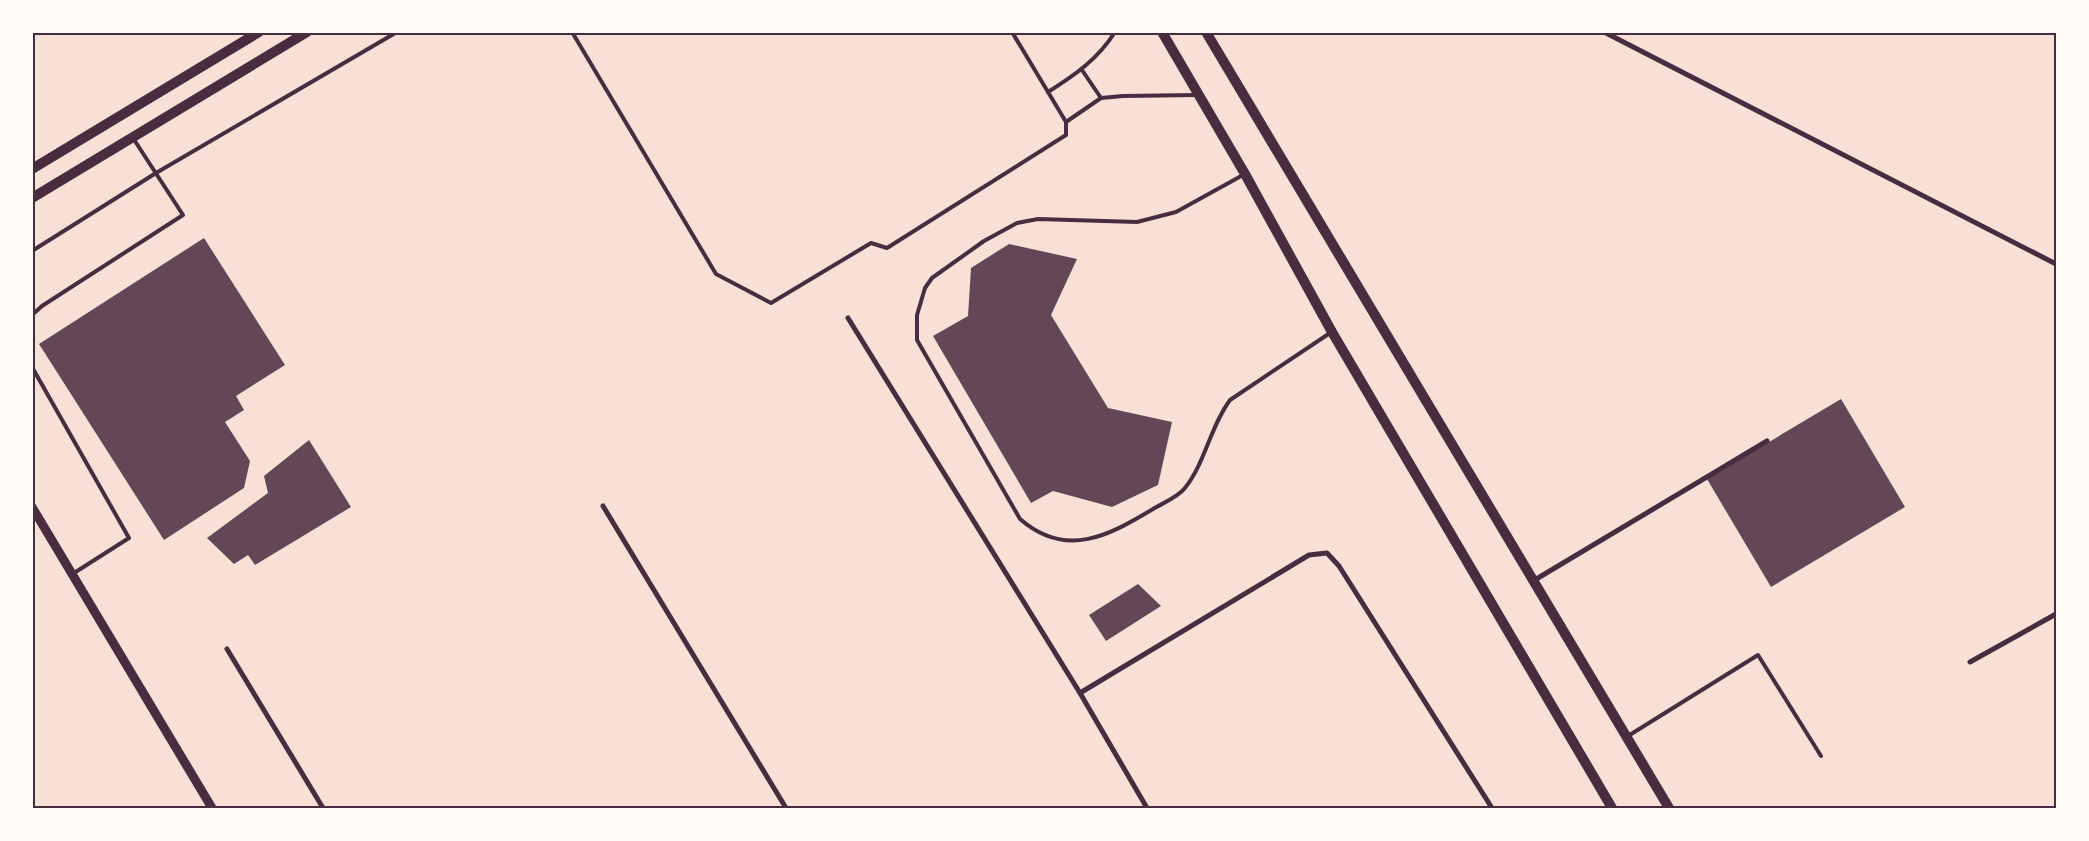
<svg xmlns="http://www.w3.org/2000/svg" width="2089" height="841" viewBox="0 0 2089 841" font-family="'Fira Sans Condensed',sans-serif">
  <rect width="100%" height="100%" fill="#f7e1d7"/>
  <!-- building -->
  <g fill="#644757">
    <path d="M204,238L285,365L236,396L244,410L225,422L250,461L244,488L164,540L39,344Z"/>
    <path d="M1009,244L1077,259L1051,315L1108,408L1172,422L1158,485L1112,507L1053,491L1031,503L933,336L968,316L971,268Z"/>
    <path d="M1841,399L1905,507L1771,587L1707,479Z"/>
    <path d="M309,440L351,507L255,565L248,555L234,564L207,538L268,493L264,476Z"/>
    <path d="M1138,584L1161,606L1106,641L1089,615Z"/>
  </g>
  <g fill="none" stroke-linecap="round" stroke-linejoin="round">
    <!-- service -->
    <g stroke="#4a2c40" stroke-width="4">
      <path d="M572,32L716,274L771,303L871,243L887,248L1066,135V122L1012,32"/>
      <path d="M1082,70L1101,98"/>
      <path d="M1048,92C1075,75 1098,59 1115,32"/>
      <path d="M1066,122L1101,98L1123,96L1198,95"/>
      <path d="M1243,175L1176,212L1137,222L1038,219L1017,223L984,241L932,278L925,288L917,315V340L1020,519C1066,559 1108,536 1153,509C1163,503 1178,497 1185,488C1206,461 1210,427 1230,400L1330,333"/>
      <path d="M32,251L156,173L397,32"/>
      <path d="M32,315L42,306L183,215L133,138"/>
      <path d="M32,367L129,538L74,573"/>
      <path d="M1628,736L1758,655L1821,756"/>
    </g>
    <!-- minor -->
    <g stroke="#4a2c40" stroke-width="5">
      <path d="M1604,32L2056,264"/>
      <path d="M848,318L1080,693L1147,808"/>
      <path d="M603,506L786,808"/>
      <path d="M1533,581L1767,441"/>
      <path d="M227,649L323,808"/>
      <path d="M1970,662L2056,614"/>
      <path d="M1080,693L1309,555L1327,553L1339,566L1492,808"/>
    </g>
    <!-- tertiary -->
    <path stroke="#4a2c40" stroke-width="9" d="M32,507L212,808"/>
    <!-- secondary -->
    <g stroke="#4a2c40" stroke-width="10">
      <path d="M1162,32L1245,174L1332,332L1612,808"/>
      <path d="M1206,32L1669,808"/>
      <path d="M32,169L259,32"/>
      <path d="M32,198L307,32"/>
    </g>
  </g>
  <!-- border -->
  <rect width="2089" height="841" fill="none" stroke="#fffaf5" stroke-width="68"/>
  <rect x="34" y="34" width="2021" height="773" fill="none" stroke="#4a2c40" stroke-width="2"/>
</svg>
